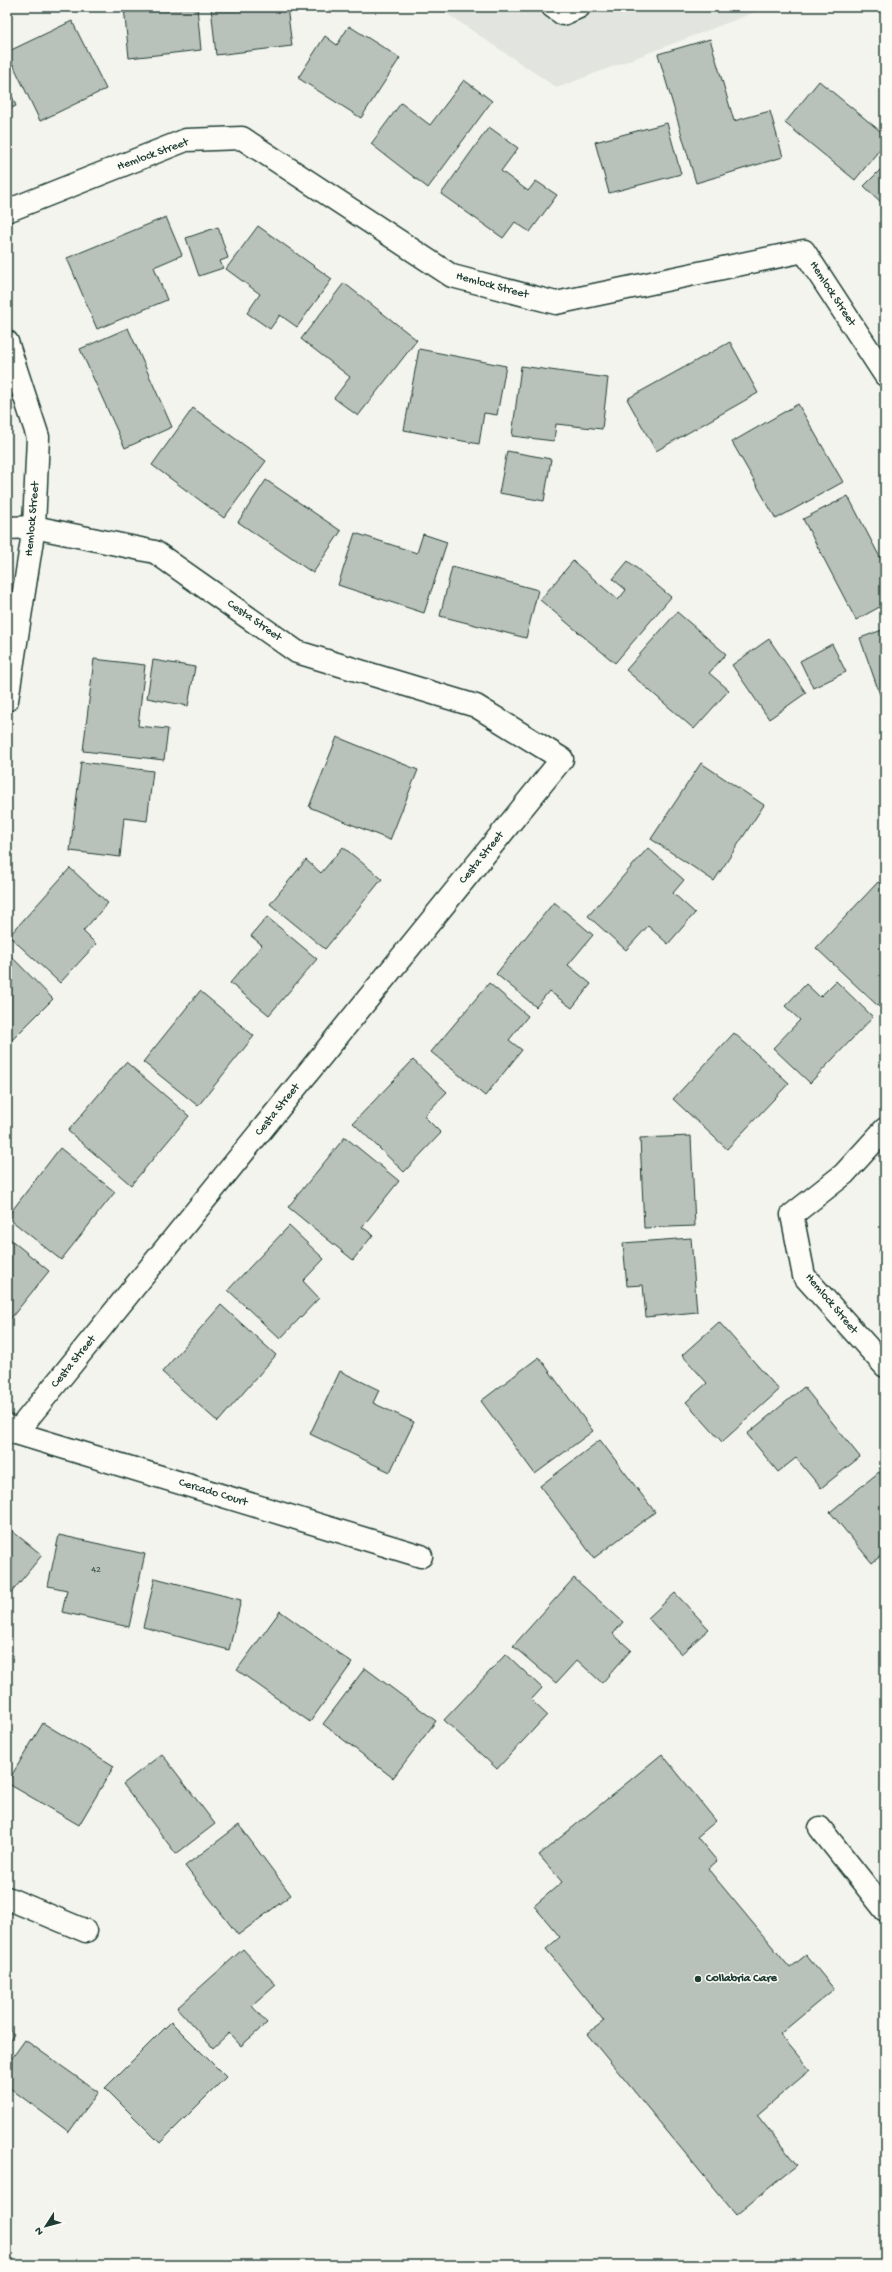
<svg xmlns="http://www.w3.org/2000/svg" width="892" height="2272" viewBox="0 0 892 2272" font-family="'Gochi Hand',sans-serif">
  <rect width="100%" height="100%" fill="#f4f4ef"/>
  <filter id="ink" filterUnits="userSpaceOnUse"><feTurbulence type="fractalNoise" baseFrequency=".025" numOctaves="2"/><feDisplacementMap in="SourceGraphic" scale="8" xChannelSelector="R" yChannelSelector="G"/><feConvolveMatrix kernelMatrix="1 2 1 2 8 2 1 2 1" color-interpolation-filters="sRGB"/></filter>
  <g filter="url(#ink)">
    <!-- built -->
    <path fill="#e2e5df" d="M437,7H769L557,88Z"/>
    <!-- building -->
    <g fill="#b9c1bb" stroke="#1f3d34">
      <path d="M124,7H197L201,50L129,58Z"/>
      <path d="M211,7H287L292,46L216,55Z"/>
      <path d="M72,21L106,89L40,121L7,52Z"/>
      <path d="M349,26L400,58L361,118L298,78L325,36L337,45Z"/>
      <path d="M710,39L734,121L770,111L783,157L696,183L658,54Z"/>
      <path d="M464,80L492,101L428,188L371,144L401,103L430,125Z"/>
      <path d="M819,81L885,135V143L855,180L785,123Z"/>
      <path d="M7,83L16,106L7,110Z"/>
      <path d="M667,123L681,174L609,193L595,142Z"/>
      <path d="M489,127L518,148L501,171L528,191L536,181L557,195L530,232L515,222L503,238L441,194Z"/>
      <path d="M885,165V206L864,186Z"/>
      <path d="M166,217L182,255L154,267L167,300L97,329L67,258Z"/>
      <path d="M258,226L332,279L297,327L280,315L270,329L247,313L260,294L226,269Z"/>
      <path d="M218,227L228,258L220,261L223,268L199,276L186,238Z"/>
      <path d="M344,283L417,340L358,416L334,398L350,377L301,339Z"/>
      <path d="M128,328L172,427L125,448L80,349Z"/>
      <path d="M730,342L758,393L656,451L627,399Z"/>
      <path d="M419,349L506,366L497,415L484,413L479,444L404,430Z"/>
      <path d="M521,366L608,378L602,429L556,424L554,441L512,436Z"/>
      <path d="M798,404L843,482L776,519L732,442Z"/>
      <path d="M193,408L266,461L224,518L152,465Z"/>
      <path d="M507,451L551,459L544,501L499,493Z"/>
      <path d="M266,480L341,531L313,573L238,522Z"/>
      <path d="M848,496L885,567V604L856,620L803,519Z"/>
      <path d="M355,533L417,553L423,534L447,542L424,613L338,585Z"/>
      <path d="M573,561L618,600L626,590L613,579L628,561L671,597L615,663L540,600Z"/>
      <path d="M452,567L538,590L526,638L440,616Z"/>
      <path d="M677,612L726,654L709,673L729,690L694,729L626,670Z"/>
      <path d="M885,629V709L860,638Z"/>
      <path d="M769,639L806,693L769,719L732,665Z"/>
      <path d="M832,644L846,672L813,688L800,661Z"/>
      <path d="M94,659L145,665L138,726L168,729L164,760L83,751Z"/>
      <path d="M153,660L195,667L188,706L147,698Z"/>
      <path d="M337,737L418,770L390,840L309,807Z"/>
      <path d="M81,762L153,771L147,821L124,818L120,857L70,851Z"/>
      <path d="M701,763L764,805L714,881L651,839Z"/>
      <path d="M343,847L382,879L325,949L270,904L306,860L321,873Z"/>
      <path d="M648,848L684,880L673,893L695,913L668,944L648,926L626,950L588,916Z"/>
      <path d="M70,868L108,903L83,931L96,944L60,983L9,936Z"/>
      <path d="M878,882L885,888V1001L879,1007L816,948Z"/>
      <path d="M554,902L593,935L568,965L591,984L572,1008L549,991L536,1007L496,974Z"/>
      <path d="M267,917L317,959L269,1015L230,983L262,945L251,936Z"/>
      <path d="M7,952L53,999L9,1043L7,1041Z"/>
      <path d="M836,981L873,1017L810,1083L773,1048L800,1020L785,1006L806,984L820,997Z"/>
      <path d="M489,983L528,1016L509,1040L522,1050L485,1096L431,1052Z"/>
      <path d="M200,991L254,1036L198,1106L143,1062Z"/>
      <path d="M734,1033L789,1083L727,1149L673,1099Z"/>
      <path d="M413,1060L447,1092L424,1116L441,1133L404,1172L353,1123Z"/>
      <path d="M126,1062L189,1116L131,1185L68,1131Z"/>
      <path d="M691,1136L695,1226L644,1228L640,1138Z"/>
      <path d="M345,1137L399,1181L362,1227L373,1235L353,1260L288,1207Z"/>
      <path d="M60,1148L115,1192L61,1260L7,1217Z"/>
      <path d="M289,1226L324,1259L303,1281L319,1298L280,1339L228,1290Z"/>
      <path d="M691,1238L697,1312L646,1317L643,1285L627,1286L623,1243Z"/>
      <path d="M10,1239L49,1271L7,1323V1243Z"/>
      <path d="M885,1245V1259L878,1252Z"/>
      <path d="M221,1305L276,1355L218,1422L162,1372Z"/>
      <path d="M719,1322L779,1390L722,1442L686,1402L707,1383L682,1355Z"/>
      <path d="M539,1357L593,1431L535,1474L481,1401Z"/>
      <path d="M340,1371L379,1390L373,1403L414,1422L390,1472L310,1434Z"/>
      <path d="M804,1387L860,1457L821,1488L796,1458L778,1472L747,1434Z"/>
      <path d="M600,1440L655,1512L594,1558L540,1486Z"/>
      <path d="M879,1472L885,1480V1556L883,1554L872,1563L830,1512Z"/>
      <path d="M7,1527L42,1555L11,1593L7,1590Z"/>
      <path d="M59,1535L145,1554L129,1627L62,1612L67,1590L48,1586Z"/>
      <path d="M155,1578L241,1600L229,1650L143,1627Z"/>
      <path d="M574,1578L623,1622L613,1634L631,1650L602,1683L577,1660L556,1683L513,1646Z"/>
      <path d="M675,1593L709,1629L681,1654L648,1618Z"/>
      <path d="M280,1611L352,1663L310,1722L237,1670Z"/>
      <path d="M506,1654L542,1688L531,1700L547,1715L497,1769L444,1720Z"/>
      <path d="M365,1668L436,1721L393,1778L323,1724Z"/>
      <path d="M43,1723L114,1766L79,1825L7,1783Z"/>
      <path d="M162,1754L215,1824L176,1854L123,1784Z"/>
      <path d="M662,1754L716,1821L697,1837L717,1861L708,1869L790,1968L806,1955L834,1989L780,2034L810,2070L757,2115L797,2165L736,2215L587,2034L604,2021L546,1949L560,1937L534,1906L562,1882L539,1855Z"/>
      <path d="M239,1825L291,1895L238,1935L185,1866Z"/>
      <path d="M243,1949L276,1985L252,2006L267,2023L241,2046L229,2033L213,2048L177,2008Z"/>
      <path d="M171,2022L226,2077L160,2143L105,2088Z"/>
      <path d="M7,2029L14,2034L7,2045Z"/>
      <path d="M25,2040L98,2092L69,2132L7,2086V2065Z"/>
    </g>
    <g fill="none" stroke-linecap="round" stroke-linejoin="round">
      <defs>
        <path id="service" d="M553,7L563,14L579,7"/>
        <g id="minor">
          <path d="M7,211L186,140L242,138L452,276L556,303L804,251L885,375"/>
          <path d="M7,342L38,437L34,527L7,700"/>
          <path d="M7,528L34,527L155,552L297,652L476,706L562,759L16,1433"/>
          <path d="M885,1129L844,1174L792,1215L804,1276L885,1366"/>
          <path d="M7,1426L16,1433L421,1556"/>
          <path d="M820,1828L885,1910"/>
          <path d="M7,1898L86,1931"/>
        </g>
      </defs>
      <!-- service casing -->
      <use href="#service" stroke="#1f3d34" stroke-width="25"/>
      <!-- minor casing -->
      <use href="#minor" stroke="#1f3d34" stroke-width="25"/>
      <!-- service -->
      <use href="#service" stroke="#fdfcf7" stroke-width="22"/>
      <!-- minor -->
      <use href="#minor" stroke="#fdfcf7" stroke-width="22"/>
    </g>
  </g>
  <!-- markers -->
  <circle fill="#1f3d34" stroke="#fdfcf7" stroke-width="1.5" cx="698" cy="1979" r="4"/>
  <g text-anchor="middle" dominant-baseline="central" stroke-width="3" stroke-linejoin="round" paint-order="stroke">
    <!-- number labels -->
    <g font-size="10" fill="#465e56">
      <text x="96" y="1570">42</text>
    </g>
    <!-- street labels -->
    <g font-size="12" fill="#1f3d34" stroke="#fdfcf7">
      <text transform="translate(153 155) rotate(-20)">Hemlock Street</text>
      <text transform="translate(492 286) rotate(15)">Hemlock Street</text>
      <text transform="translate(832 294) rotate(57)">Hemlock Street</text>
      <text transform="translate(33 519) rotate(-85)">Hemlock Street</text>
      <text transform="translate(254 621) rotate(35)">Cesta Street</text>
      <text transform="translate(482 858) rotate(-51)">Cesta Street</text>
      <text transform="translate(278 1110) rotate(-51)">Cesta Street</text>
      <text transform="translate(831 1304) rotate(50)">Hemlock Street</text>
      <text transform="translate(74 1362) rotate(-51)">Cesta Street</text>
      <text transform="translate(213 1493) rotate(17)">Cercado Court</text>
    </g>
    <!-- poi labels -->
    <g font-size="12" font-weight="bold" fill="#1f3d34" stroke="#fdfcf7" text-anchor="start">
      <text x="706" y="1979">Collabria Care</text>
    </g>
  </g>
  <!-- margin -->
  <rect width="892" height="2272" fill="none" stroke="#fdfcf7" stroke-width="24"/>
  <rect x="12" y="12" width="868" height="2248" fill="none" stroke="#1f3d34" stroke-width="1.5" filter="url(#ink)"/>
  <!-- north arrow -->
  <g transform="translate(46 2226) rotate(234)" stroke="#fdfcf7" stroke-width="3" paint-order="stroke">
  <path d="M0-3L7 15L0 10L-7 15Z" fill="#1f3d34"/>
  <text y="-6" font-size="11" font-weight="bold" text-anchor="middle" fill="#1f3d34">N</text>
  </g>
</svg>
